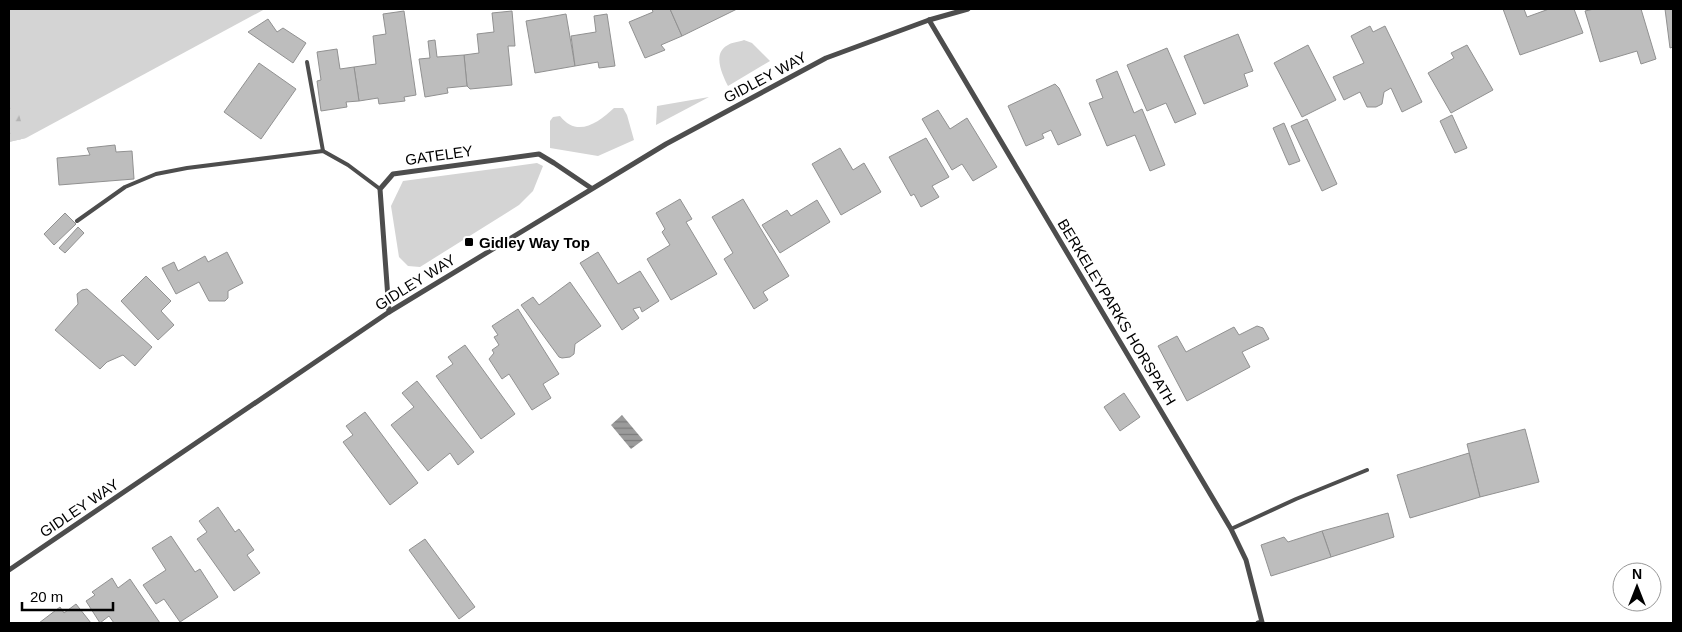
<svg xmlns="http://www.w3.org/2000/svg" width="1682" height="632" viewBox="0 0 1682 632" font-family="Arial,sans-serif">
  <defs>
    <pattern id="forest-firs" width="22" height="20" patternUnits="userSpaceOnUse" patternTransform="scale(1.25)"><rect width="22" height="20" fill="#d4d4d4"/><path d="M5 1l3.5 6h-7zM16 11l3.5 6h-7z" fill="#b4b4b4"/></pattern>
    <pattern id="water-rules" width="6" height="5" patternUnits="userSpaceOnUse" patternTransform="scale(1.25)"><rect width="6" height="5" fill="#9b9b9b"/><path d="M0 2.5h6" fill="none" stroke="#7c7c7c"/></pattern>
  </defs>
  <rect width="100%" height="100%" fill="#fff"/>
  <!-- green -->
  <g fill="#d4d4d4">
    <path d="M9,9H265L26,138L9,142Z"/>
    <path d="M744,40L752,43L770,61L728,86C722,74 712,53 728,45C732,42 739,42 744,40Z"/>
    <path d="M709,97L656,125L657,106Z"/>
    <path d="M614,108H623L627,115L634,140L598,156L550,148V121L553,117L560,116C577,138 598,123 614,108Z"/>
    <path d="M537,163L543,166L533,191L519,205L420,267L408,266L399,257L391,206L403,181Z"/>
  </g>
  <!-- forest -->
  <path fill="url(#forest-firs)" d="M9,81L26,138L9,142Z"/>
  <!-- water -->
  <path fill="url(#water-rules)" d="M622,415L643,440L631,449L611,425Z"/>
  <!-- building -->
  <g fill="#bdbdbd" stroke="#919191">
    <path d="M652,9H670L682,36L661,45L665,50L645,58L629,22L653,12Z"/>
    <path d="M670,9H737L682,36Z"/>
    <path d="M1503,9H1524L1527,17L1549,9H1574L1583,33L1520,55Z"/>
    <path d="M1594,9H1641L1656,59L1641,64L1637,51L1600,62L1585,11Z"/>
    <path d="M1665,9H1673V47L1670,48Z"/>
    <path d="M404,11L416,95L404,97L405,101L379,104L378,98L359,101L354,67L376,64L373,36L386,34L383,14Z"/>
    <path d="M512,11L515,46H508L512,85L470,89L467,86L464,55L479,53L477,34L494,32L492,13Z"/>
    <path d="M566,14L575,66L535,73L526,21Z"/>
    <path d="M607,14L615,66L599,68L598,62L575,66L571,36L596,32L594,16Z"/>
    <path d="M268,19L277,32L283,28L306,43L293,63L248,32Z"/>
    <path d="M1370,26L1373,32L1385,26L1422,102L1402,112L1391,88L1384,92L1382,104L1376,107H1367L1360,92L1344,100L1333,77L1364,63L1351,36Z"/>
    <path d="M1238,34L1253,71L1244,74L1248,86L1204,104L1184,56Z"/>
    <path d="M435,40L437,57L464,55L467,86L447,88L448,93L425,97L419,59L430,58L428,41Z"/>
    <path d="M1308,45L1336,100L1302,117L1274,63Z"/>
    <path d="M1467,45L1493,90L1451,113L1428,73L1454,58L1451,53Z"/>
    <path d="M1167,48L1196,114L1175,123L1166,103L1147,111L1127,65Z"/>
    <path d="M337,49L340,69L354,67L359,101L346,102L347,107L321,111L317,81L321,80L317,52Z"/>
    <path d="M259,63L296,89L261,139L224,112Z"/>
    <path d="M1117,71L1134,113L1142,109L1165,165L1150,171L1135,135L1107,146L1089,103L1103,98L1096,80Z"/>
    <path d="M1055,84L1059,88L1081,135L1058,145L1051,130L1042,134L1044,138L1026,146L1008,106Z"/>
    <path d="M938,110L950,129L967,118L997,167L973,181L962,164L952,170L922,119Z"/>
    <path d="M1452,115L1467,148L1455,153L1440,121Z"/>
    <path d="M1307,119L1337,184L1322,191L1291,126Z"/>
    <path d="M1284,123L1300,161L1289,165L1273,128Z"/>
    <path d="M926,138L949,177L932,186L939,197L921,207L914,194L911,196L889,157Z"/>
    <path d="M115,145L116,152L132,151L134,179L59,185L57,158L90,155L87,148Z"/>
    <path d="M840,148L853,170L864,163L881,192L841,215L812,164Z"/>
    <path d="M680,199L692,219L686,222L717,274L671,300L647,259L670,245L662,232L665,229L656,213Z"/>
    <path d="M743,199L789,276L763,292L768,300L754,309L724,259L733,253L712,217Z"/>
    <path d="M817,200L830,222L780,253L762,225L787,210L791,216Z"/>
    <path d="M65,213L76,224L54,245L44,234Z"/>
    <path d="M78,227L84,233L65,253L59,248Z"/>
    <path d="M227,252L243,283L228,291V298L225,301H209L199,282L176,294L162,268L174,262L178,271L205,256L208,262Z"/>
    <path d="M598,252L618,284L640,271L659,301L642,312L640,307L633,309L639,318L622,330L580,263Z"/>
    <path d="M146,276L171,301L161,311L174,325L158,340L121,301Z"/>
    <path d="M570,282L601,326L575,344L574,354L570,357L562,358L559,357L521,305L533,297L539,305Z"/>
    <path d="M87,289L152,347L135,366L123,355L107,362L100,369L55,330L78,304L77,294L82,290Z"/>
    <path d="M518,309L559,374L543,384L551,398L532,410L509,374L502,379L489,359L494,353L492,350L499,345L494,337L498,335L492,326Z"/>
    <path d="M1257,326L1263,328L1269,339L1242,352L1250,367L1187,401L1158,346L1177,336L1186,352L1234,327L1239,335Z"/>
    <path d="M465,345L515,414L481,439L436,376L453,364L448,357Z"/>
    <path d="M417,381L474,452L458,465L450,453L428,471L391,425L414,407L402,393Z"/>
    <path d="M1124,393L1140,417L1120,431L1104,407Z"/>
    <path d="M365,412L418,483L390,505L343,442L353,435L346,426Z"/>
    <path d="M1525,429L1539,482L1480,497L1467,444Z"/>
    <path d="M1469,453L1480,497L1410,518L1397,475Z"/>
    <path d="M218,507L235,532L239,529L254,550L247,555L260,573L234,591L197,539L207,532L199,521Z"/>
    <path d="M1388,513L1394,537L1331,557L1322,531Z"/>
    <path d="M1322,531L1331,557L1271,576L1261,545L1284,537L1288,542Z"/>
    <path d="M171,536L195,572L200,569L218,597L180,622L164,599L156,604L143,585L166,570L152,548Z"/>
    <path d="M425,539L475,607L459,619L409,550Z"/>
    <path d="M112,578L118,588L130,579L160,623H114L109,616L100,623L86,601L95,595L92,592Z"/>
    <path d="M76,604L91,623H39L60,607L64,613Z"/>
  </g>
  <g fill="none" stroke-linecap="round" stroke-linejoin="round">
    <!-- lane -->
    <g stroke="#4d4d4d" stroke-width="4">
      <path d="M307,62L323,151"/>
      <path d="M77,221L125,187L156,174L187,168L323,151L348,165L380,189"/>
      <path d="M1231,529L1296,499L1367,470"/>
    </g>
    <!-- street -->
    <g stroke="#4d4d4d" stroke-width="5">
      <path d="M929,20L1231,529L1246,560L1262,622L1258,623"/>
      <path d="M389,312L380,189L393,174L539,154L554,163L591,188"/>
      <path d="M9,570L389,312L666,144L826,58L929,20L968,9"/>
    </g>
  </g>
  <!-- markers -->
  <rect fill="#000" stroke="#fff" stroke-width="2" x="464" y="237" width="10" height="10" rx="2.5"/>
  <g text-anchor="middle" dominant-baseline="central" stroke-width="4.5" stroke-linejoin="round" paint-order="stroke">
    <!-- street labels -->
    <g font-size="15" fill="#000" stroke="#fff">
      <text transform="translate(765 77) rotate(-28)">GIDLEY WAY</text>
      <text transform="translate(439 155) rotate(-8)">GATELEY</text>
      <text transform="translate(415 282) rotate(-32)">GIDLEY WAY</text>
      <text transform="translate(1117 312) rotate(59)">BERKELEYPARKS HORSPATH</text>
      <text transform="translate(79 508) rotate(-34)">GIDLEY WAY</text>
    </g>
    <!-- poi labels -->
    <g font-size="15" font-weight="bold" fill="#000" stroke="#fff" text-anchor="start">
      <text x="479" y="242">Gidley Way Top</text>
    </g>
  </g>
  <!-- border -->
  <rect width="1682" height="632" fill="none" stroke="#000000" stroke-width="20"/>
  <!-- north arrow -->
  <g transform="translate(1637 587)"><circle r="24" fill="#ffffff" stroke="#999999"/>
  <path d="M0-4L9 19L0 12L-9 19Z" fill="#000000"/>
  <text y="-8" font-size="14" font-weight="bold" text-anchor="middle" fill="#000000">N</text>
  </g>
  <!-- scale -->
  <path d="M22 602v8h91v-8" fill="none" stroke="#000000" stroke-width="2.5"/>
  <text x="30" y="602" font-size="15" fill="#000000" stroke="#ffffff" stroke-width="4" paint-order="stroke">20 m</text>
</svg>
